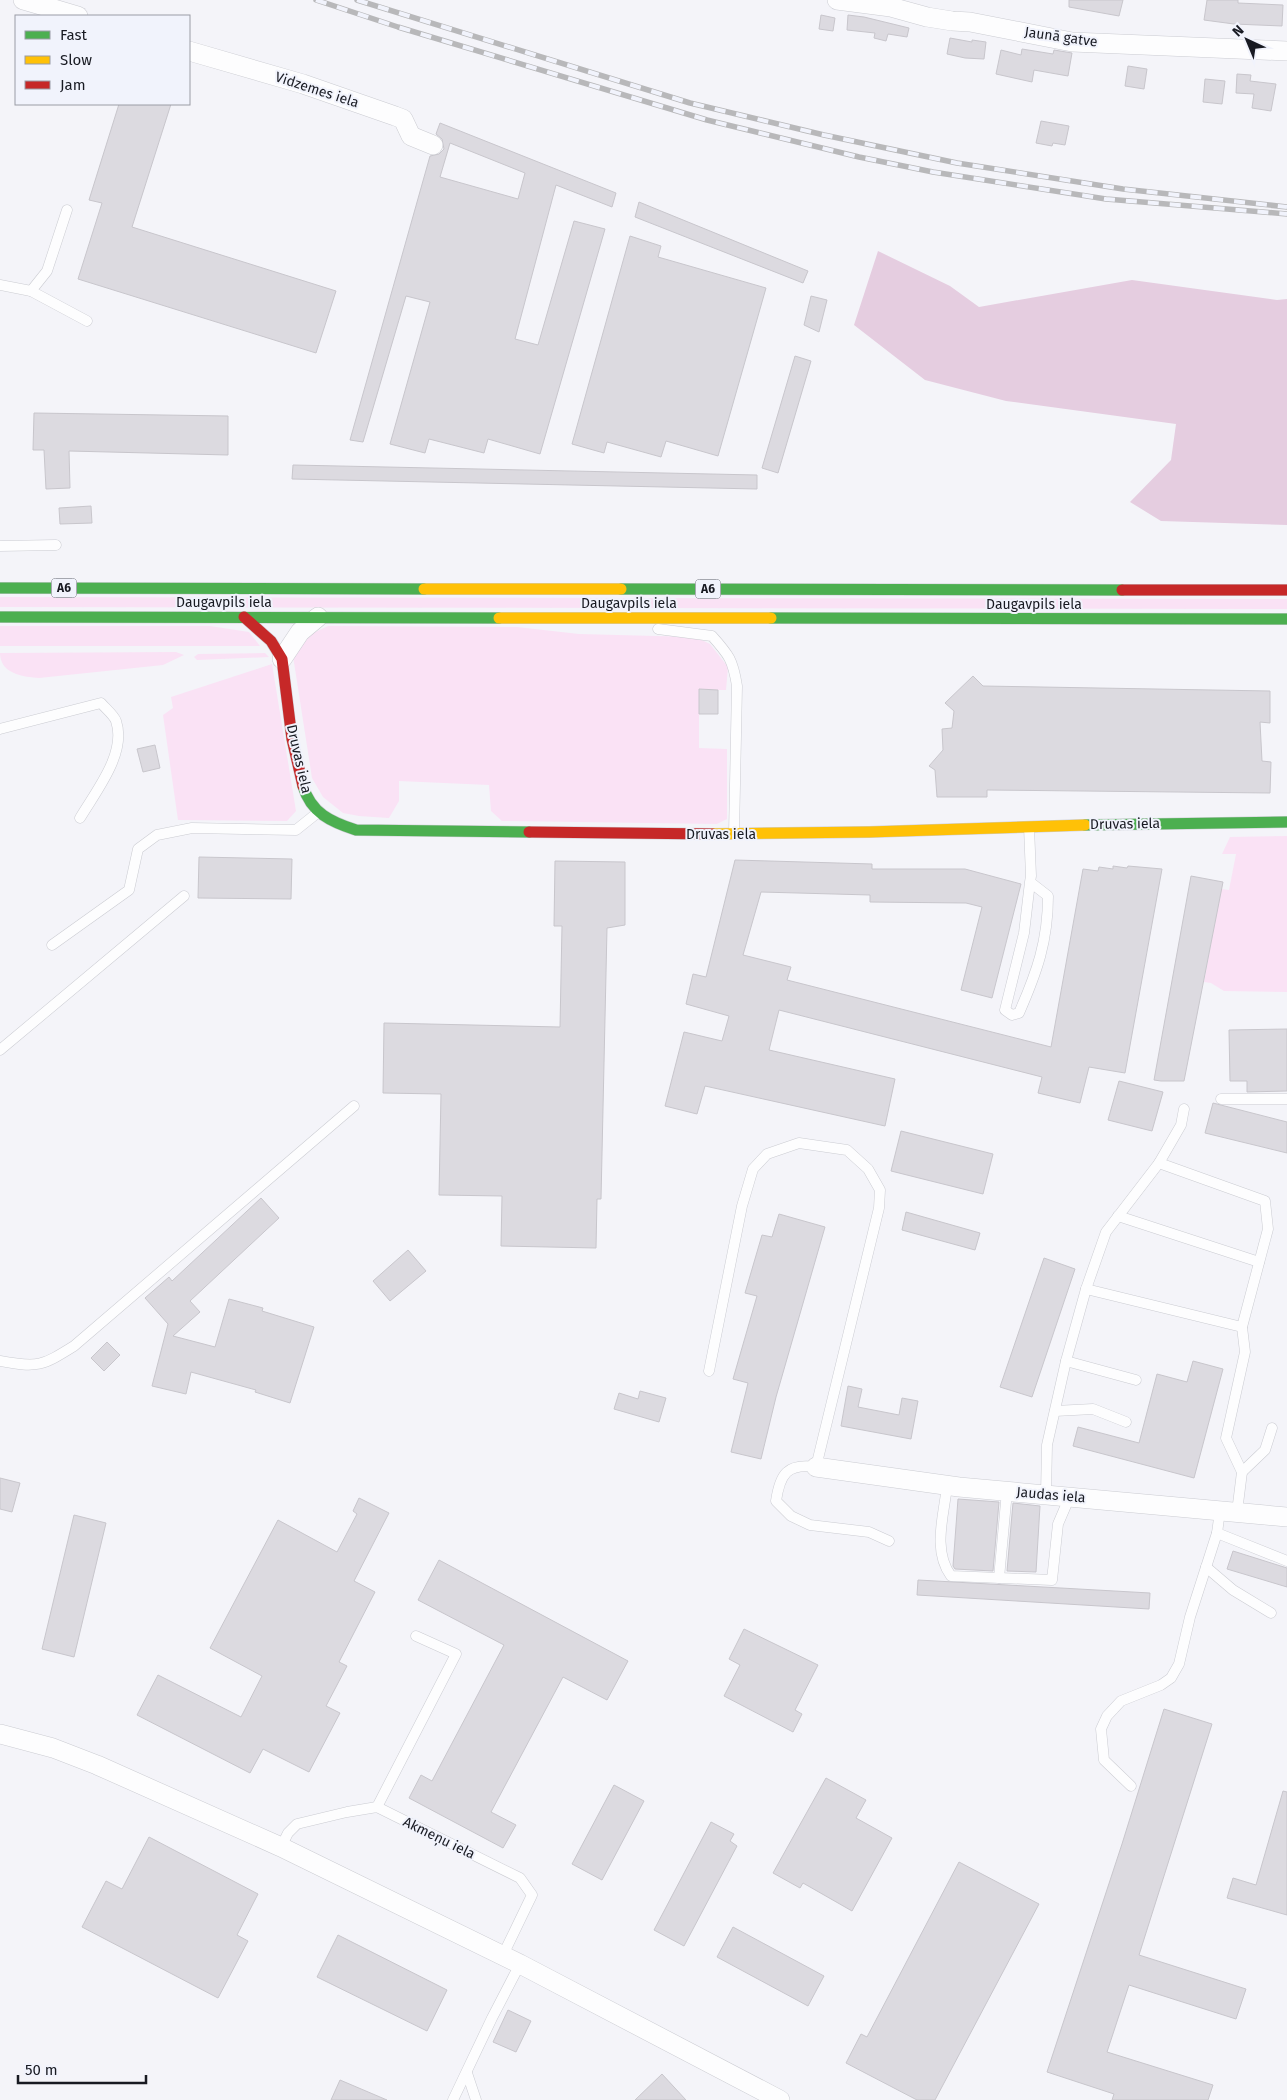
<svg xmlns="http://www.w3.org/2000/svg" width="1287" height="2100" viewBox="0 0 1287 2100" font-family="'Fira Sans',sans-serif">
  <rect width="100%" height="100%" fill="#f4f4f9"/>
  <!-- green -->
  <g fill="#fae2f5">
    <path d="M0,597L1287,599V609L0,607Z"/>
    <path d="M0,626H210L249,632L260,646H0Z"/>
    <path d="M328,626L517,627L579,634L695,637L710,644L728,667L726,690H699V748L727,749V819L717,824L502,821L491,811L489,785L399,781V801L389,818L359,816L343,813L323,797L312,778L293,656L309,635Z"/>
    <path d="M176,652L184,655L163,665L39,678C24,677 0,674 0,653Z"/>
    <path d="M265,653L269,657L197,660L194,657L198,654Z"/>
    <path d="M272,664L296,811L287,821L178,820L163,715L173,708L171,697Z"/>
    <path d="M1287,836V992L1224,991L1211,983L1204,982L1221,889L1229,890L1236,854H1222L1230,837Z"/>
  </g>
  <!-- forest -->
  <path fill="#e5cde0" d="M878,251L950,286L979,307L1132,280L1277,300L1287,299V525L1161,521L1130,502L1171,460L1176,424L1006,401L925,380L854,325Z"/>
  <!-- building -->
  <g fill="#dcdae0" stroke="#c8c6cc" fill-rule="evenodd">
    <path d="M1069,0H1123L1119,16L1069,7Z"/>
    <path d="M1207,0H1238V3L1283,5L1282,26L1234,24L1204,20Z"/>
    <path d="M821,15L835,18L833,31L819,29Z"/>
    <path d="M848,15L864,17L909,28L907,37L888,34L886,41L874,38L875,33L847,30Z"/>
    <path d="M950,38L972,42V40L986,42L984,59L965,58L947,54Z"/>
    <path d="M1022,49L1053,54L1054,50L1072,53L1068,76L1034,70L1032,82L996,74L1001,50L1021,55Z"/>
    <path d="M1128,66L1147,69L1144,89L1125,86Z"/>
    <path d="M1237,74L1251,75L1250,81L1276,84L1271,111L1252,108L1254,94L1236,93Z"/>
    <path d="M1205,79L1225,81L1222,104L1203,102Z"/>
    <path d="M119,104H171L132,227L336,291L316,353L78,279L102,203L89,200Z"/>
    <path d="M1041,121L1069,126L1065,145L1053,143L1052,146L1036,143Z"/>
    <path d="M440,123L616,193L612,207L556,185L515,339L538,345L574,221L605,229L540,454L488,439L484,453L429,439L425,453L390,444L430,302L406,296L363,442L350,440L430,156L439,154L444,149L442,139L436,134ZM450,143L525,173L518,199L440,177Z"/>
    <path d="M639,202L808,271L803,283L635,217Z"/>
    <path d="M630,236L661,246L658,257L766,288L718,456L666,441L661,457L607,442L604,453L572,444Z"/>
    <path d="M811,296L827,300L819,332L804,325Z"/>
    <path d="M795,356L811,361L778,473L762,468Z"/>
    <path d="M34,413L228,416V455L69,451L70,488L46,489L44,450H33Z"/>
    <path d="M293,465L757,475V489L292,479Z"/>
    <path d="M91,506L92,523L60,524L59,508Z"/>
    <path d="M973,676L983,686L1270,691V723L1260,722L1262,761L1271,762L1270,793L987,790V797H937L935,770L929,766L943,750L942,729L952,728L954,711L945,703Z"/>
    <path d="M699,689L718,690V714H699Z"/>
    <path d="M155,745L160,768L143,772L137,749Z"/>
    <path d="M199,857L292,859L291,899L198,898Z"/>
    <path d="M735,860L872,864V869H965L1021,884L992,998L961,990L982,907L966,903L870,902V895L761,892L743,955L791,967L787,980L1051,1047L1083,869L1098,871L1099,867L1113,869V866L1127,868L1128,866L1162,869L1125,1073L1089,1067L1080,1103L1038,1093L1042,1077L779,1010L769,1050L895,1079L885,1126L705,1086L697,1114L665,1106L684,1032L722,1041L729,1016L686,1004L693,974L706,977Z"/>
    <path d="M555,861L625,862V925L607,928L601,1199H597L596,1248L501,1246L502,1196L439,1195L441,1094L383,1093L384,1023L560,1027L562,926H554Z"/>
    <path d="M1191,876L1223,882L1184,1081H1161L1154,1080Z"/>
    <path d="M1287,1029V1091L1247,1092V1081H1230L1229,1030Z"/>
    <path d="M1119,1081L1163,1092L1152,1131L1108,1120Z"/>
    <path d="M1213,1103L1287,1122V1153L1205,1133Z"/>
    <path d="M901,1131L993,1154L983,1194L891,1171Z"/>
    <path d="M261,1198L279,1218L190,1301L200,1312L173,1336L215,1347L229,1299L263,1308L262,1311L314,1327L290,1403L255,1392L256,1390L191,1372L186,1394L152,1386L168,1324L145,1298L169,1277L172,1281Z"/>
    <path d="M906,1212L980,1233L975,1250L902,1230Z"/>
    <path d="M779,1214L825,1227L776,1397L761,1459L731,1452L748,1383L733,1379L757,1296L745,1293L762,1235L772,1237Z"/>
    <path d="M408,1250L426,1271L390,1301L373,1281Z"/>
    <path d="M1044,1258L1075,1269L1032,1397L1000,1387Z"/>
    <path d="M107,1342L120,1355L104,1371L91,1358Z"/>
    <path d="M1193,1361L1223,1369L1194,1478L1073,1446L1078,1427L1139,1443L1157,1374L1187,1382Z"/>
    <path d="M848,1386L862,1389L858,1407L899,1415L902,1398L918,1401L911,1439L841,1426Z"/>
    <path d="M640,1391L666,1398L659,1422L614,1409L619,1393L638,1399Z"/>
    <path d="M0,1478L20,1483L12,1512L0,1509Z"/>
    <path d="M359,1498L389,1513L354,1581L375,1592L339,1662L347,1666L326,1706L340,1713L309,1772L263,1749L250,1773L137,1715L158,1675L241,1717L262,1676L210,1648L278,1520L337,1552L357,1514L353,1511Z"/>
    <path d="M958,1499L999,1502L993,1571L955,1569L953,1566Z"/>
    <path d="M1013,1503L1040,1506L1036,1572L1007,1571Z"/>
    <path d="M74,1515L106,1523L74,1657L42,1649Z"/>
    <path d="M1233,1551L1287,1568V1587L1227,1569Z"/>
    <path d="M439,1560L628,1661L607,1700L563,1677L491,1812L516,1825L503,1848L409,1798L421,1775L432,1781L504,1645L418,1600Z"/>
    <path d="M918,1580L1150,1593L1149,1609L917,1595Z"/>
    <path d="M744,1629L818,1665L795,1710L802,1714L793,1732L724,1696L740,1665L729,1659Z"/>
    <path d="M1164,1709L1212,1724L1139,1955L1246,1989L1236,2019L1129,1985L1107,2052L1213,2085L1208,2100H1112L1114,2094L1047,2072L1122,1844Z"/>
    <path d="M826,1778L866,1800L856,1818L892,1838L852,1911L803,1883L800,1888L773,1873Z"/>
    <path d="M614,1785L644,1801L602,1880L572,1864Z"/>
    <path d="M1283,1791L1287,1792V1915L1227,1898L1233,1878L1256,1885Z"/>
    <path d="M711,1822L734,1834L730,1841L737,1846L684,1946L654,1930Z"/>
    <path d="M149,1837L258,1894L237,1935L248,1941L218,1998L82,1927L106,1881L122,1889Z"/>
    <path d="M959,1862L1039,1904L935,2100H917L846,2063L861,2034L867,2037Z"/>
    <path d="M733,1927L824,1976L808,2006L717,1957Z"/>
    <path d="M338,1935L447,1990L427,2031L317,1977Z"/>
    <path d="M508,2010L531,2021L516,2052L493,2042Z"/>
    <path d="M662,2074L686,2100H635Z"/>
    <path d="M340,2080L387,2100H331Z"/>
  </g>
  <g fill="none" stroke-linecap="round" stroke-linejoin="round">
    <defs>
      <g id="lane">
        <path d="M0,285L31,291L87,321"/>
        <path d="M31,291L47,271L67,210"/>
        <path d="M0,546L56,545"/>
        <path d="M658,629L712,636C729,655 733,660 737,686L734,834"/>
        <path d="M0,729L101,703C105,708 114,715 116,721C127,753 96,791 80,818"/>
        <path d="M1029,827L1031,876L1030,882L1024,933L1005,1010L1012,1015L1019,1013C1037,972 1048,941 1048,896L1030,882"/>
        <path d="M52,945L129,890L138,849L157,835L192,828L296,830L316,814"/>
        <path d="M0,1050L184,896"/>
        <path d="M1221,1099H1287"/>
        <path d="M1159,1163L1265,1201L1268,1229L1242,1327"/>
        <path d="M1118,1216L1259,1262"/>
        <path d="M1086,1289L1242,1327L1245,1352L1226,1438L1242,1472L1237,1512"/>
        <path d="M0,1361C38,1368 42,1366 74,1346L354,1106"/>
        <path d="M1066,1361L1136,1380"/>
        <path d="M709,1371L742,1206L753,1169L767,1154L799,1143L847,1150L868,1169L880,1190L879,1208L816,1467C787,1463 780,1474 776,1501L791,1516L810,1525L869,1532L889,1541"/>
        <path d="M1055,1411L1093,1409L1126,1422"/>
        <path d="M1242,1472L1265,1450L1272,1428"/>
        <path d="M947,1486C944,1515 932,1550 951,1576L1052,1580L1058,1524L1070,1496"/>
        <path d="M1046,1494L1047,1445L1066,1361L1086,1289L1106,1232L1159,1163L1181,1125L1184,1109"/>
        <path d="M1217,1533L1287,1561"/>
        <path d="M1206,1567L1233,1590L1271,1613"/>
        <path d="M999,1578L1007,1491"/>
        <path d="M1131,1786L1104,1760L1101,1729L1107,1716L1121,1701L1161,1685L1171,1678L1179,1664L1190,1617L1217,1533L1220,1511"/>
        <path d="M377,1807L456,1654L416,1636"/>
        <path d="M281,1847L288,1833L297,1824L347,1812L377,1807L520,1878L532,1895L503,1955"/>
        <path d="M467,2073L476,2100"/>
        <path d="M453,2100L492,2018L520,1964"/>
      </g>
      <g id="street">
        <path d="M23,0L78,16"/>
        <path d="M837,0L891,7L927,17L952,21L970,22L1072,42L1287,51"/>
        <path d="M189,51L303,84L395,116L403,119L411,136L433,145"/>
        <path d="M282,659L300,632L318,617"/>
        <path d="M816,1467L959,1487L1287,1517"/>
        <path d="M0,1734L53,1748L97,1765L281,1847L520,1964L780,2100"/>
      </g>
      <g id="fast">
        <path d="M0,588L424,589"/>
        <path d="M621,589L1122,590"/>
        <path d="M0,617L499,618"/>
        <path d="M771,618L1287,619"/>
        <path d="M303,786C311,813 331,822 356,830L529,832"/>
        <path d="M1085,825L1287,822"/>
      </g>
      <g id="slow">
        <path d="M424,589H621"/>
        <path d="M499,618H771"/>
        <path d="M713,834L869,832L1085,825"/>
      </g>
      <g id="jam">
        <path d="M1122,590H1287"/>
        <path d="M244,617L271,641L282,659L292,739L303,786"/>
        <path d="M529,832L713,834"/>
      </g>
    </defs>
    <!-- lane casing -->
    <use href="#lane" stroke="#cbccd2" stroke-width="11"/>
    <!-- street casing -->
    <use href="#street" stroke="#cbccd2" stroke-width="20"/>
    <!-- fast casing -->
    <use href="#fast" stroke="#cbccd2" stroke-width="12"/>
    <!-- slow casing -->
    <use href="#slow" stroke="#cbccd2" stroke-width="12"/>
    <!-- jam casing -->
    <use href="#jam" stroke="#cbccd2" stroke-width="12"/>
    <!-- lane -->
    <use href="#lane" stroke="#fdfdfe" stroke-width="10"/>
    <!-- street -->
    <use href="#street" stroke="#fdfdfe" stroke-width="19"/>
    <!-- fast -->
    <use href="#fast" stroke="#4caf50" stroke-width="11"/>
    <!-- slow -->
    <use href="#slow" stroke="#ffc107" stroke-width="11"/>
    <!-- jam -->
    <use href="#jam" stroke="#c62828" stroke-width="11"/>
    <defs>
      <g id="rail">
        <path d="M316,0L398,27L707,120L859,157L933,172L1106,199L1287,214"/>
        <path d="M357,0L690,103L824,135L957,163L1123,189L1287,207"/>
      </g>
    </defs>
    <!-- rail casing -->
    <use href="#rail" stroke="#b8b8ba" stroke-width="5.5"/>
    <!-- rail -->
    <use href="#rail" stroke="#f1f3fc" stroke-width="4" stroke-dasharray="11" stroke-linecap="butt"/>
  </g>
  <g text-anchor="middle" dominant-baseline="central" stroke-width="4" stroke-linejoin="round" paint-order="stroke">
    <!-- shield labels -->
    <g fill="#f1f3fc" stroke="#595b63" stroke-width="1">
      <rect x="51.5" y="578.5" width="25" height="19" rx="4"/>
      <rect x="695.5" y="579.5" width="25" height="19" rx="4"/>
    </g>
    <g font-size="12" font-weight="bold" fill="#181a22">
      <text x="64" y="588">A6</text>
      <text x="708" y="589">A6</text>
    </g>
    <!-- street labels -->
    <g font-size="14" fill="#181a22" stroke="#f1f3fc">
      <text transform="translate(1061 37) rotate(8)">Jaunā gatve</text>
      <text transform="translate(317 90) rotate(18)">Vidzemes iela</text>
      <text x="224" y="602">Daugavpils iela</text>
      <text x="629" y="603">Daugavpils iela</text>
      <text x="1034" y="604">Daugavpils iela</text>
      <text transform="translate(299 759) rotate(77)">Druvas iela</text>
      <text transform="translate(1125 824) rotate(-1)">Druvas iela</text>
      <text x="721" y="834">Druvas iela</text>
      <text transform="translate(1051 1495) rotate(5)">Jaudas iela</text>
      <text transform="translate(439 1838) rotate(26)">Akmeņu iela</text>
    </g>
  </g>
  <!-- legend -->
  <rect x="15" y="15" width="175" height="90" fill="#f1f3fc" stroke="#9a9ca5"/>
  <rect x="25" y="31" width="25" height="8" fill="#4caf50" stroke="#9a9ca5"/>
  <text x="60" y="40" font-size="15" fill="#181a22">Fast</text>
  <rect x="25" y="56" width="25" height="8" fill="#ffc107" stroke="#9a9ca5"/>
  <text x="60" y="65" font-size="15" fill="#181a22">Slow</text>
  <rect x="25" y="81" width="25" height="8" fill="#c62828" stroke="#9a9ca5"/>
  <text x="60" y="90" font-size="15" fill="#181a22">Jam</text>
  <!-- north arrow -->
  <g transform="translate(1247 40) rotate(316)" stroke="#f1f3fc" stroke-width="4" paint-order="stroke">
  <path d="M0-4L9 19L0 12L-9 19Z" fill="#181a22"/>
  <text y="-8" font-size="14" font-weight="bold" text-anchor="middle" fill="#181a22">N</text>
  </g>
  <!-- scale -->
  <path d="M18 2075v8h128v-8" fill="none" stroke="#181a22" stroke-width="2.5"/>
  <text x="25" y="2075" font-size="15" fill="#181a22" stroke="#f1f3fc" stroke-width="4" paint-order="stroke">50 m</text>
</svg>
